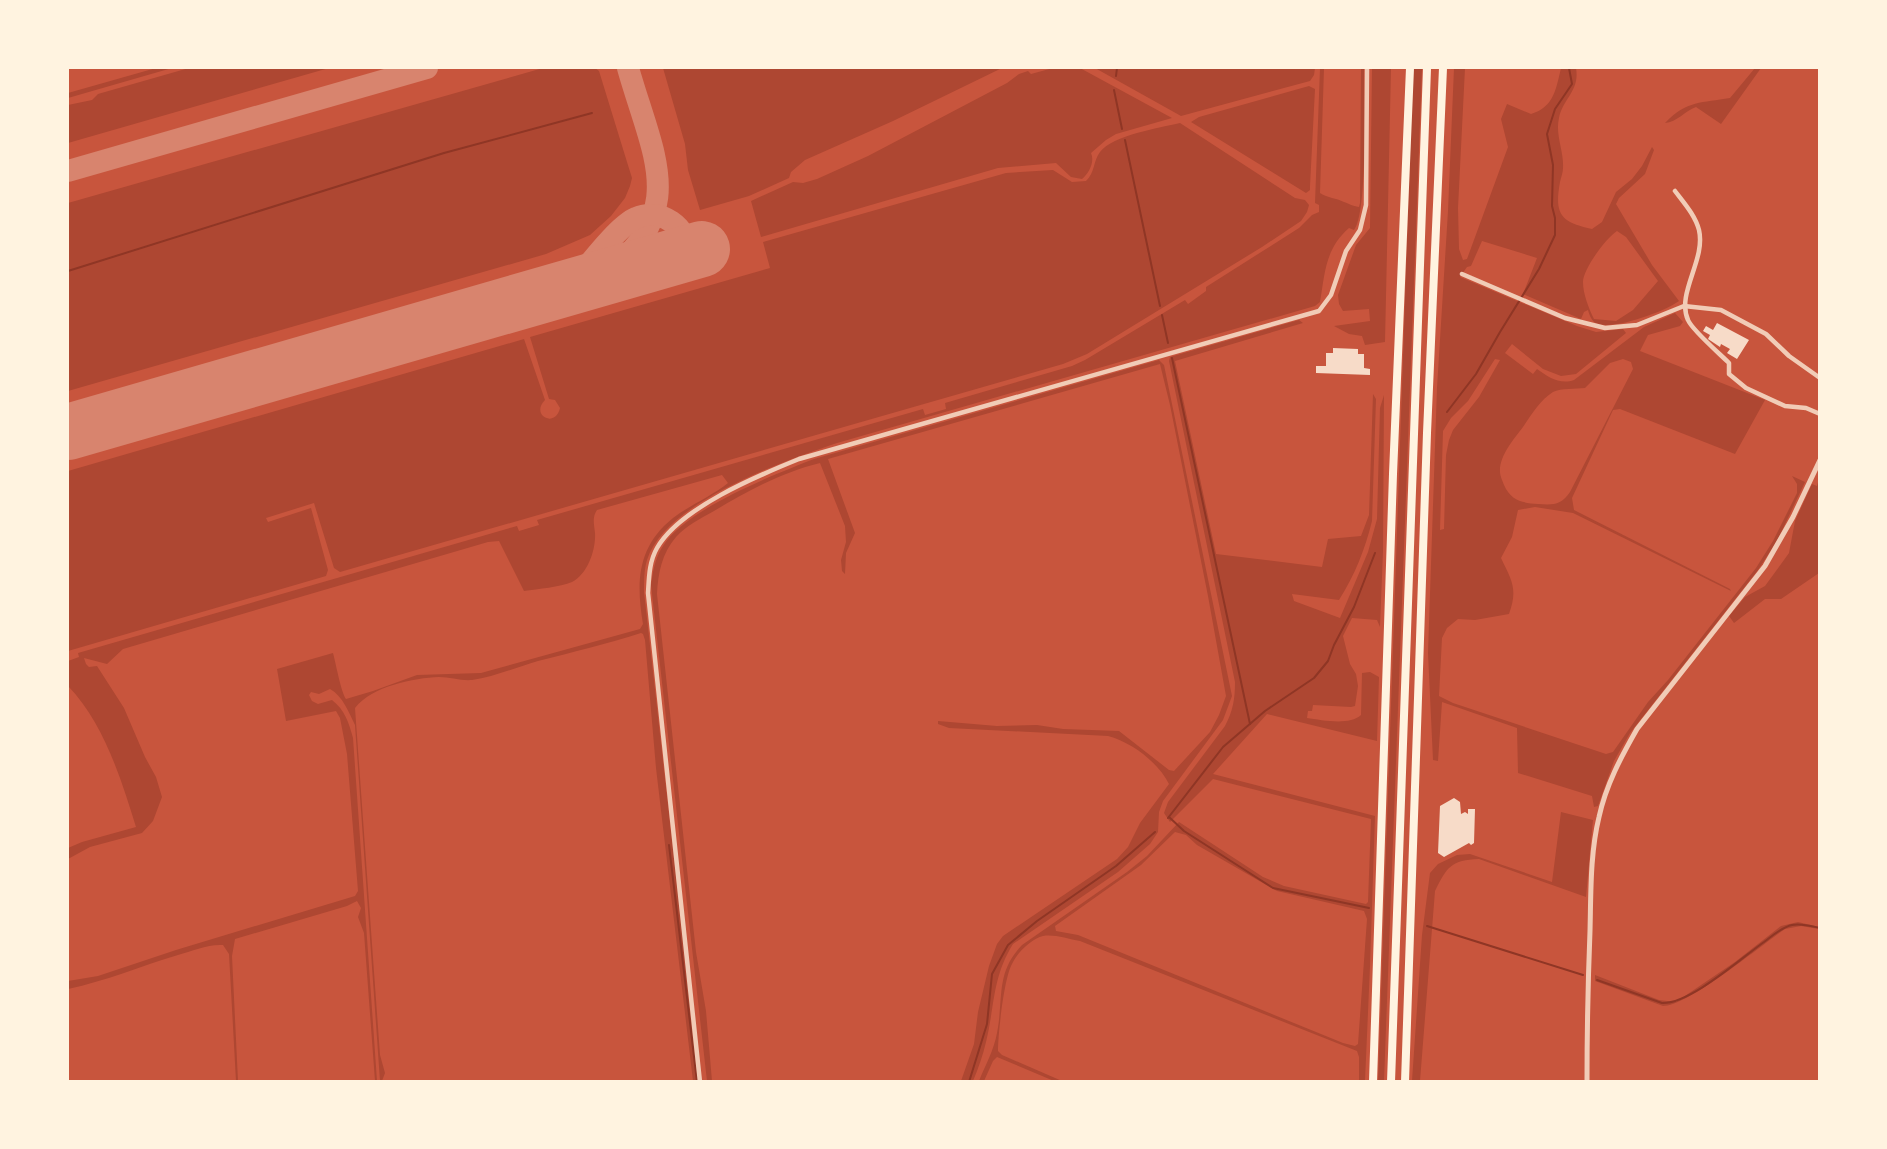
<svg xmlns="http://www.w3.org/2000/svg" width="1887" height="1149" viewBox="0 0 1887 1149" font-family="'Sofia Sans Condensed',sans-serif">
  <rect width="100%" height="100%" fill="#c8553d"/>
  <!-- green -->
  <g fill="#ae4732" fill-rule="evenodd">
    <path d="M156,68H172L68,98V93Z"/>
    <path d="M189,68H329L68,143V105L92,100L98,94Z"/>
    <path d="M543,68H595L599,71L627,162L632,178L630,186L625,198L611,216L590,235L546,254L68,391V203Z"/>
    <path d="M663,68H1002L893,121L805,160L791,172L789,178L749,196L700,210L688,170L685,144Z"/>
    <path d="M1053,68H1080L1172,118L1116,134L1106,140L1091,153C1095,162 1089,173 1082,179L1071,177L1056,163L998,168L761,237L751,201L793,182L803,183L817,179L868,156L1007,83L1019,74L1028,71L1031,74Z"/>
    <path d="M1095,68H1315L1314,75L1310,81L1181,116Z"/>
    <path d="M1320,68H1324L1320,193C1328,198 1336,198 1344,202C1350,204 1352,206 1359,207L1360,203L1361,68H1364C1364,96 1368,213 1354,230L1349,228C1325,249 1325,273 1320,302L1315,306L837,443C784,461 665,502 647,560C644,570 644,581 644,592L699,1081H693L656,768L645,640L643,634L641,633C607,644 573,652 538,661C517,667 494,677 472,680C461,681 450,677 439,677C414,678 372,686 355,708L380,1055L385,1073L382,1081H380L355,725C349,713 343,696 330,689L319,694L311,692L309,695L312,701L318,704L332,700C345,710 349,723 353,738L377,1081H375L364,933L358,917L361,908L357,901L347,906L235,939L232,956L238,1081H236L229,954L223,945C208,944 192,951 178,955C141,966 106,981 68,989V981L98,976L176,950L355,896L358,891L347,754L340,718L336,711L286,721L277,669L333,653C336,664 341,692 346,699L373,691L417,675L481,673L640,629L643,624C636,582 637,547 673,518C690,505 712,496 728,483L722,475L597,510C592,517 594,524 595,533C596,549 588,574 572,582C560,587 538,589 524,591L499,541L488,542L123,649L107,664L84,658L86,664L89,667L97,666L124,708L145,757L156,777L162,797L153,821L142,833L90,847L68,859V848L82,842L136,827C121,779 104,723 68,686V661L79,657L78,653L517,526L519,531L539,525L537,520L923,409L925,415L946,409L945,403L1072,366L1085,360L1185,300L1188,304L1206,291V287L1299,228L1312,215L1319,212V205L1315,203Z"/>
    <path d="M1372,68H1391L1385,342L1365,345L1362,336L1349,334L1334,326L1370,321L1369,309L1343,311L1339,304L1338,295L1356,245L1370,228Z"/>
    <path d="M1413,68H1422L1384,1081L1378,1082Z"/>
    <path d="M1454,68H1465L1458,208L1459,249L1463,260L1467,259L1508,147L1501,119L1507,104L1531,114C1554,107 1556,89 1561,68H1576C1580,91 1563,98 1559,118C1555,135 1564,151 1563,168C1563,173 1561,177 1560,182C1554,215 1561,222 1592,229L1602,222L1616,192L1632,179L1642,166L1652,147L1654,150L1645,174L1619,198L1616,204L1652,265L1679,301C1666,311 1608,333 1594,322C1591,319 1589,314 1588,310L1584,312L1581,319L1523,294L1537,258L1482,241L1471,266L1467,267L1460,277L1577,326L1596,332L1623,329L1626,333L1576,374L1561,376L1543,369L1512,344L1505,353L1533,374L1537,369C1548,377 1560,385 1574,380L1644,327L1675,313L1683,322L1680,326L1648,335L1640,351L1765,400L1735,454L1620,409L1613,410L1572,498L1574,510L1730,589L1731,591L1573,513L1535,507L1518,510L1512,537L1501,558C1512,581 1518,589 1509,614L1475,620L1458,619L1447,628L1442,638L1439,696L1453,703L1606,754L1613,752L1648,702L1668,680L1756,568L1773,541L1797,493V484L1792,476L1805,482L1777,541L1758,570L1630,733L1614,761L1598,806L1594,807L1592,796L1518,773L1517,728L1442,702L1438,761L1433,760L1428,653L1437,388L1448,211ZM1617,231L1626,237L1658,281L1633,310L1616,321L1594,319C1589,309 1583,294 1583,282C1583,269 1606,238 1617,231ZM1495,359L1500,360L1479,397L1453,430L1449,440L1446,455L1444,529L1440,530L1443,431L1451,418L1468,401ZM1623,359L1631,362L1633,369L1570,492C1561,505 1554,505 1538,504C1523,503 1511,501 1504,485C1503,482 1500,476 1500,472C1499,456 1514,439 1523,427C1532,414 1540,400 1553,392C1561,388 1576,389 1585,388L1610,363Z"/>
    <path d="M1755,68H1761L1721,124L1696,107C1685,111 1677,122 1665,123C1687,100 1702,103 1730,98Z"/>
    <path d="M1309,86L1315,89L1310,186V190L1306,193L1191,122L1199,117Z"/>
    <path d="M1180,123L1295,198L1305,200L1309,205L1307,212L1301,221L1262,247L1087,354L1063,364L340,572L334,568L314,503L266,518L268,522L311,508L328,570L326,576L68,651V471L524,339L545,400C530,415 555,429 560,408L555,400L549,399L530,337L770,268L763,242L1006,173L1053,170L1072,182L1086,181C1095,173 1093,161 1100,152C1113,135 1159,128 1180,123Z"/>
    <path d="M1299,320L1303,323L1175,361L1216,554L1322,567L1328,539L1361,536L1369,515L1373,394L1376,399L1372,521C1365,549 1355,575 1339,600L1292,594L1294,601L1340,618L1368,552L1377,519L1380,408L1384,395L1383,551L1380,627L1377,620L1352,618L1343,636L1350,664L1356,674L1358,686L1355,706L1351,707L1313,705L1312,711H1308L1307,718C1322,720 1349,726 1361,715L1362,673L1370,672L1379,677L1377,741L1267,714L1213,774L1375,816L1370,966L1365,1081H1359V1057L1357,1051L1080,941C1068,939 1054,934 1043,936C1032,938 1016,954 1012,964C1004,978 998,1034 998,1051L1002,1055L1062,1081H1054L997,1057L993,1061L984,1081H979C985,1066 994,1050 997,1033C1004,998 995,973 1022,945L1127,872L1147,856L1179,822L1263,877L1284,886L1366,904L1368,902L1371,819L1213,779L1170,822L1164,813L1168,802L1225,726C1233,711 1235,699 1235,682L1169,361L1170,357ZM1175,832L1186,835L1197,845L1277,891L1364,911L1367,919L1358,1044L1355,1046L1343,1043L1078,935L1056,931L1055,926L1141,865Z"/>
    <path d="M1159,360L1164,365L1232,696L1223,720L1163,801L1159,812L1158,832L1150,844L1118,872L1013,944C992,978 995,1005 986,1042C983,1055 978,1069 973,1081H961L974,1044L978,1012L989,966L997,944L1003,936L1117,859L1128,847L1140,823L1169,784C1158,762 1131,742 1108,736L949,728L938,724V721L997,726L1037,725L1063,729L1119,731L1169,770L1174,771L1210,732L1219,715L1226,696L1208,596L1170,405L1160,364L828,459L855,533L846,553L845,574L842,571L841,560L846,542L845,526L820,463C783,472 747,491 714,511C701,518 686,526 676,537C662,553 658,573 657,594L696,952L706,1011L712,1081H707L651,585C653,571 655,558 663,546C686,509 773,475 814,459Z"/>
    <path d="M1819,479V573L1781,599H1765L1734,623L1729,616L1745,597L1765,586L1789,553L1795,521L1812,484L1817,486Z"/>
    <path d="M1561,812L1593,820L1586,897L1479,859C1451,860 1447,867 1435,891L1420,1081H1412L1422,935L1430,873L1438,864L1457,855L1470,854L1552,882Z"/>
    <path d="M1798,922L1819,927V929L1801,926L1785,929C1760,946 1688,1006 1663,1006L1595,981V975L1659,1000L1676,1002L1735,962L1781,926Z"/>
  </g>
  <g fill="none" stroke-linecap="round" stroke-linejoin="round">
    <!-- stream -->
    <g stroke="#8f3625" stroke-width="2">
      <path d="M1116,76L1117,68"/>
      <path d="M1114,90L1122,129"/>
      <path d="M1125,140L1160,306"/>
      <path d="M68,271L444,153L592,113"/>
      <path d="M1162,315L1168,343"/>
      <path d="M1172,358L1250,724"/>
      <path d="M1447,412L1476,374L1500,332L1539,269L1555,235V218L1552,206L1553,165L1547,134L1555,109L1572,84L1569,68"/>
      <path d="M1169,817L1184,831L1273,888L1369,908"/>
      <path d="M1168,818L1223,747L1265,711L1314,678L1328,661L1334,645L1354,607L1375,553"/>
      <path d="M669,845L697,1082"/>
      <path d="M1427,926L1583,975"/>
      <path d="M1597,980L1662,1003C1690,1004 1740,959 1764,942C1772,936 1782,927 1792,925C1801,923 1811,926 1820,928"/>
      <path d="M969,1082L987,1024L992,974L1008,945L1037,921L1116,866L1155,832"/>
    </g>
    <!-- taxiway -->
    <g stroke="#d8846e" stroke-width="22">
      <path d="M68,171L427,68"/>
      <path d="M599,279C692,213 653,157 628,68"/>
      <path d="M542,295C572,291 666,286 685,266C688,262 688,257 688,253C689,227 660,207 636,218C617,226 585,270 570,287"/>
    </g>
    <!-- runway -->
    <path stroke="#d8846e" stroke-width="56" d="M68,432L702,249"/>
  </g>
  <!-- building -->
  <g fill="#f7dbc8">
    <path d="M1717,323L1749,340L1737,359L1727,353L1730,349L1721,344L1720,347L1708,339L1710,335L1703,331L1706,326L1713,330Z"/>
    <path d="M1333,348L1358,349V354H1364V368L1370,369V375L1316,373V366H1326V353H1333Z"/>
    <path d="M1454,798L1460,802L1461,814L1465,812L1468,814V809H1475L1474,843L1471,845L1469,843L1444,857L1438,853L1440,806Z"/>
  </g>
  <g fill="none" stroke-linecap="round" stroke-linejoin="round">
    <!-- minor -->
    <g stroke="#f1ccb7" stroke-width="4.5">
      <path d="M1675,191C1684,203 1695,215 1699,230C1706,260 1676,293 1688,320C1692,330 1720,354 1729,363V374L1746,388L1785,406L1806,408L1820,414"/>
      <path d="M1462,274L1565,318L1605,328L1637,325L1684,306L1721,310L1766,334L1789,356L1820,378"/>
      <path d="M700,1082L648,593C649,578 649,562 657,548C680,508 757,476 799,459L1319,311L1331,295L1346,251L1360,230L1366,205L1367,68"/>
    </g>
    <!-- tertiary -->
    <path stroke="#f1ccb7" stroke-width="5" d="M1587,1082C1587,1031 1588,981 1590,931C1591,893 1590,854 1599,817C1606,785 1621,757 1637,729L1765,566L1793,517L1820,460"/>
    <!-- trunk -->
    <g stroke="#fff3e0" stroke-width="8">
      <path d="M1373,1082L1393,474L1410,68"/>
      <path d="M1391,1082L1427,68"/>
      <path d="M1405,1082L1427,433L1443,68"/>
    </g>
  </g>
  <!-- border -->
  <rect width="1887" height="1149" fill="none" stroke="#fff3e0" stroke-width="138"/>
</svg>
